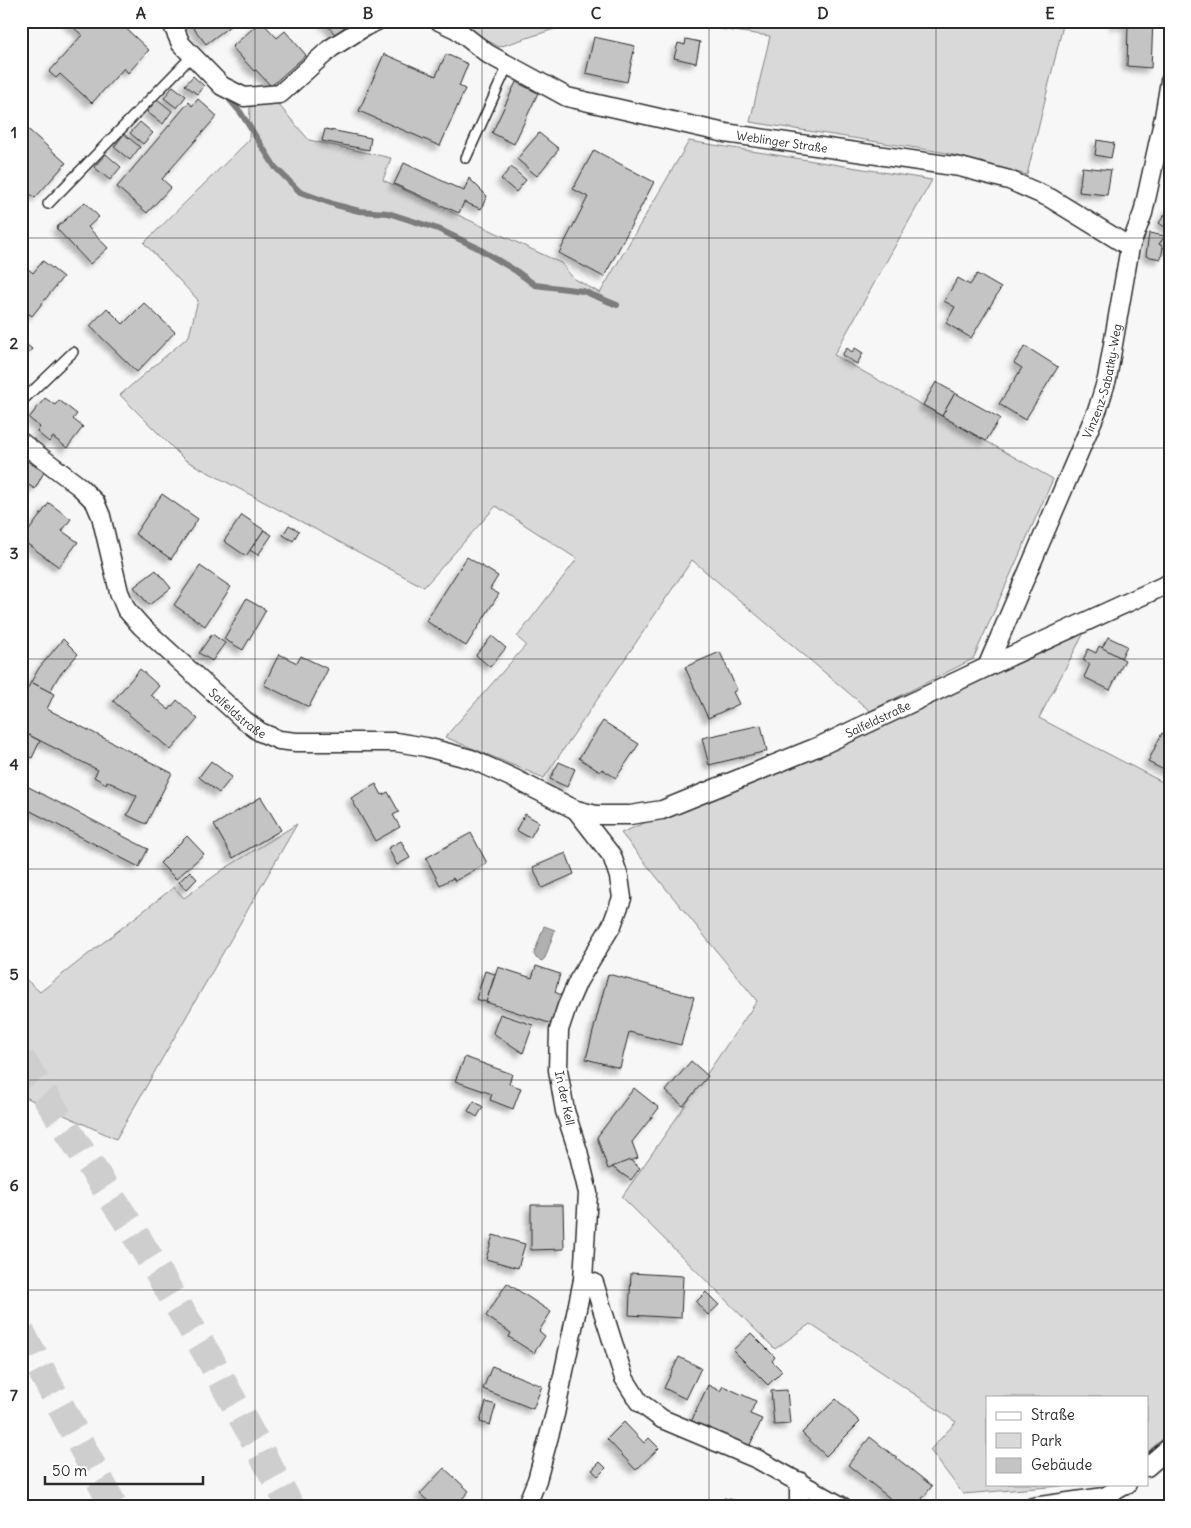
<svg xmlns="http://www.w3.org/2000/svg" width="1191" height="1528" viewBox="0 0 1191 1528" font-family="Delius,sans-serif">
  <defs>
    <filter id="shadow"><feDropShadow dx="-4.5" dy="4.5" stdDeviation="2.5" flood-color="#0004"/></filter>
  </defs>
  <rect width="100%" height="100%" fill="#f7f7f7"/>
  <filter id="ink" filterUnits="userSpaceOnUse"><feTurbulence type="fractalNoise" baseFrequency=".02" numOctaves="2"/><feDisplacementMap in="SourceGraphic" scale="10" xChannelSelector="R" yChannelSelector="G"/><feConvolveMatrix kernelMatrix="1 2 1 2 8 2 1 2 1" color-interpolation-filters="sRGB"/></filter>
  <g filter="url(#ink)">
    <!-- green -->
    <g fill="#d9d9d9" stroke="#828282">
      <path d="M453,21H579L499,47Z"/>
      <path d="M661,21H1064L1027,175L942,152L750,122L770,36Z"/>
      <path d="M277,103L309,140L391,158L383,180L561,263L573,278L600,293L689,141L932,180L834,355L1053,479L973,659L870,711L692,560L544,778L445,737L526,645L517,637L577,559L496,506L424,587L185,460L120,395L189,336L198,300L144,243L249,140L250,105Z"/>
      <path d="M1085,631L1039,718L1170,786V1433L1147,1452V1397H987V1484H1085L963,1494L930,1450L956,1422L810,1324L775,1349L622,1197L757,1001L621,833Z"/>
      <path d="M297,824L116,1139L21,1095V975L40,992L174,887L184,898L224,869Z"/>
    </g>
    <!-- water -->
    <path fill="#b0b0b0" stroke="#7b7b7b" d="M544,926L555,930L545,958L542,961L536,958L534,954Z"/>
    <g fill="none" stroke-linecap="round" stroke-linejoin="round">
      <!-- stream -->
      <path stroke="#7b7b7b" stroke-width="6" d="M230,100L241,113L275,167L300,192L336,205L359,211L388,213L438,229L476,247L516,271L535,285L583,291L617,305"/>
    </g>
    <!-- building -->
    <g fill="#c4c4c4" stroke="#2b2b2b" filter="url(#shadow)">
      <path d="M66,21H118L149,50L128,73L124,68L92,103L60,74L56,78L49,72L82,35Z"/>
      <path d="M188,21H226L230,26L206,44Z"/>
      <path d="M261,21L277,38L285,31L306,55L271,86L256,70L254,71L232,47Z"/>
      <path d="M323,21H351L336,35Z"/>
      <path d="M1114,21H1153L1151,68L1127,66L1128,25L1114,24Z"/>
      <path d="M594,37L635,46L627,82L586,73Z"/>
      <path d="M686,39L700,42L696,63L674,58L678,43L685,45Z"/>
      <path d="M384,54L436,76L446,54L468,64L459,86L465,89L440,146L359,111Z"/>
      <path d="M193,76L204,86L197,94L185,85Z"/>
      <path d="M516,82L538,93L514,144L492,133Z"/>
      <path d="M173,86L186,96L177,108L164,98Z"/>
      <path d="M157,99L172,111L163,124L147,112Z"/>
      <path d="M198,99L217,116L162,179L171,187L147,213L117,187L189,102L192,106Z"/>
      <path d="M140,122L153,133L143,144L130,133Z"/>
      <path d="M21,123L66,163L35,198L21,186Z"/>
      <path d="M325,129L371,138L369,150L322,141Z"/>
      <path d="M539,133L559,149L537,176L517,159Z"/>
      <path d="M124,134L140,147L130,160L114,147Z"/>
      <path d="M1097,140L1114,143L1111,158L1095,155Z"/>
      <path d="M594,150L654,182L604,277L559,253L588,197L573,189Z"/>
      <path d="M106,154L121,167L110,180L94,167Z"/>
      <path d="M404,163L464,191L469,178L487,196L481,209L464,202L459,213L394,184Z"/>
      <path d="M511,167L526,180L516,192L501,179Z"/>
      <path d="M1082,167L1111,170L1107,195L1079,192Z"/>
      <path d="M85,202L99,217L88,227L108,248L90,264L56,228Z"/>
      <path d="M1170,207V252L1159,244L1169,230L1159,223Z"/>
      <path d="M1149,233L1165,236L1159,244L1163,247L1161,259L1146,256Z"/>
      <path d="M43,261L63,277L32,316L21,308V263L33,273Z"/>
      <path d="M977,274L1001,288L971,338L946,323L955,307L944,301L958,278L970,285Z"/>
      <path d="M144,303L175,332L137,372L90,326L107,308L123,324Z"/>
      <path d="M21,340L32,349L21,362Z"/>
      <path d="M1025,346L1058,367L1025,420L999,404L1022,368L1014,363Z"/>
      <path d="M847,348L852,352L855,348L863,353L857,364L842,355Z"/>
      <path d="M936,382L955,393L942,416L923,405Z"/>
      <path d="M955,393L1000,418L986,441L942,416Z"/>
      <path d="M45,398L55,405L59,400L77,414L73,419L83,427L67,448L53,437L49,442L37,432L40,427L29,418Z"/>
      <path d="M21,457L44,472L35,489L21,480Z"/>
      <path d="M162,494L198,519L171,559L135,534Z"/>
      <path d="M49,503L71,519L62,531L78,542L59,567L22,540Z"/>
      <path d="M242,515L264,530L246,556L224,541Z"/>
      <path d="M289,525L299,531L293,541L283,535Z"/>
      <path d="M264,530L272,535L258,555L250,550Z"/>
      <path d="M467,557L498,576L490,589L499,594L466,646L426,621Z"/>
      <path d="M200,566L231,587L205,626L174,605Z"/>
      <path d="M156,570L171,588L149,605L134,587Z"/>
      <path d="M246,599L266,610L243,650L224,639Z"/>
      <path d="M212,634L225,643L212,661L199,653Z"/>
      <path d="M492,636L506,648L490,667L476,655Z"/>
      <path d="M1108,637L1127,646L1121,658L1102,648Z"/>
      <path d="M63,639L78,654L58,677L50,692L31,682L39,668Z"/>
      <path d="M1099,646L1125,660L1110,690L1084,677L1090,664L1083,660L1088,649L1096,653Z"/>
      <path d="M720,652L737,690L733,692L739,704L708,718L685,667Z"/>
      <path d="M279,654L297,663L301,656L328,669L309,707L264,685Z"/>
      <path d="M140,669L159,686L151,695L169,710L177,700L198,719L171,750L113,701Z"/>
      <path d="M31,682L54,694L47,709L172,773L146,824L127,815L137,796L107,781L106,784L94,777L98,770L21,731V702Z"/>
      <path d="M603,721L639,744L616,778L602,769L600,772L579,758Z"/>
      <path d="M761,725L767,751L709,765L702,738Z"/>
      <path d="M21,731L40,741L32,758L21,753Z"/>
      <path d="M1162,733L1170,737V773L1148,762Z"/>
      <path d="M211,761L232,777L219,793L199,777Z"/>
      <path d="M559,762L575,769L567,787L550,779Z"/>
      <path d="M21,783L148,849L139,867L21,806Z"/>
      <path d="M376,784L382,795L388,792L399,812L393,815L400,827L375,841L351,798Z"/>
      <path d="M261,797L281,830L233,858L214,825Z"/>
      <path d="M525,814L539,822L530,838L516,830Z"/>
      <path d="M471,833L487,863L455,881L453,878L440,885L426,858Z"/>
      <path d="M187,836L204,854L176,879L160,863Z"/>
      <path d="M401,841L410,858L397,865L388,848Z"/>
      <path d="M566,853L574,874L542,888L533,867Z"/>
      <path d="M190,871L197,879L186,890L179,882Z"/>
      <path d="M536,966L560,974L555,992L561,995L552,1024L486,1002L498,967L532,978Z"/>
      <path d="M485,971L495,974L486,1002L476,999Z"/>
      <path d="M608,974L694,997L681,1045L629,1032L620,1068L586,1059Z"/>
      <path d="M500,1014L533,1025L523,1053L493,1033Z"/>
      <path d="M465,1057L512,1074L509,1084L521,1088L513,1109L490,1100L492,1094L455,1081Z"/>
      <path d="M691,1061L708,1076L683,1106L666,1091Z"/>
      <path d="M634,1088L659,1108L632,1142L638,1158L608,1169L597,1137Z"/>
      <path d="M474,1101L483,1107L477,1117L468,1111Z"/>
      <path d="M630,1160L640,1168L631,1180L612,1167Z"/>
      <path d="M531,1205H563L564,1249L531,1250Z"/>
      <path d="M493,1235L525,1244L518,1268L486,1259Z"/>
      <path d="M631,1273L683,1276L681,1318L629,1315Z"/>
      <path d="M507,1283L551,1312L539,1331L545,1336L534,1353L509,1337L511,1333L486,1316Z"/>
      <path d="M706,1292L719,1305L708,1315L696,1302Z"/>
      <path d="M751,1333L775,1357L772,1361L782,1371L768,1385L733,1350Z"/>
      <path d="M679,1357L701,1368L686,1399L664,1388Z"/>
      <path d="M492,1366L542,1386L533,1409L483,1389Z"/>
      <path d="M708,1385L720,1391L723,1386L756,1401L750,1414L762,1419L748,1449L691,1422Z"/>
      <path d="M787,1390L790,1424L774,1425L771,1391Z"/>
      <path d="M836,1399L860,1422L826,1456L802,1433Z"/>
      <path d="M486,1402L496,1405L490,1425L480,1422Z"/>
      <path d="M624,1422L644,1443L649,1438L659,1448L636,1470L607,1439Z"/>
      <path d="M870,1437L932,1486L916,1507H901L848,1465Z"/>
      <path d="M600,1462L606,1468L598,1476L592,1470Z"/>
      <path d="M444,1468L469,1491L455,1507H435L420,1494Z"/>
      <path d="M724,1498L762,1506V1507H722Z"/>
    </g>
    <g fill="none" stroke-linecap="round" stroke-linejoin="round">
      <!-- highway-tunnel -->
      <g stroke="#cecece" stroke-width="28" stroke-dasharray="28 14" stroke-linecap="butt">
        <path d="M21,1059L132,1229L210,1359L291,1507"/>
        <path d="M21,1332L114,1507"/>
      </g>
      <defs>
        <g id="lane">
          <path d="M466,158L508,65"/>
          <path d="M48,204L192,56"/>
          <path d="M21,402L73,352"/>
        </g>
        <g id="street">
          <path d="M171,21L181,44L222,86L244,97L280,94L331,48L366,26L377,21"/>
          <path id="s1" d="M439,21L456,29L488,54L567,97L725,133L960,167L1009,180L1050,198L1130,247"/>
          <path id="s2" d="M21,442L80,487L95,502L101,516L119,592L126,609L141,626L244,720L260,732L279,740L296,742H396L426,747L471,759L515,779L576,810L596,815H630L662,810L822,745L987,667L1170,583"/>
          <path id="s3" d="M987,667L1098,408L1107,379L1130,247L1143,213L1164,117L1170,81"/>
          <path d="M583,1280L594,1283L624,1378L639,1402L662,1419L757,1459L843,1507"/>
          <path d="M1147,1467L1170,1447"/>
          <path d="M526,1507L537,1480L555,1414L583,1280L588,1193L578,1151L565,1111L558,1070L559,1030L567,1006L578,981L612,925L622,898L619,877L612,856L576,810"/>
          <path d="M799,1507V1481"/>
          <path d="M1033,1507L1104,1497L1127,1484"/>
        </g>
      </defs>
      <!-- lane casing -->
      <use href="#lane" stroke="#2b2b2b" stroke-width="12"/>
      <!-- street casing -->
      <use href="#street" stroke="#2b2b2b" stroke-width="21"/>
      <!-- lane -->
      <use href="#lane" stroke="#fff" stroke-width="9"/>
      <!-- street -->
      <use href="#street" stroke="#fff" stroke-width="18"/>
    </g>
  </g>
  <!-- grid -->
  <path fill="none" stroke="#2b2b2b" stroke-width="1" stroke-opacity="0.55" d="M255,21V1507M482,21V1507M709,21V1507M936,21V1507M21,238H1170M21,448H1170M21,659H1170M21,869H1170M21,1080H1170M21,1290H1170"/>
  <g text-anchor="middle" dominant-baseline="central" stroke-width="4.5" stroke-linejoin="round" paint-order="stroke">
    <!-- street labels -->
    <g font-size="12" fill="#2b2b2b" stroke="#fff">
      <text stroke="none"><textPath href="#s1" startOffset="369">Weblinger Straße</textPath></text>
      <text stroke="none"><textPath href="#s3" startOffset="309">Vinzenz-Sabatky-Weg</textPath></text>
      <text stroke="none"><textPath href="#s2" startOffset="360">Salfeldstraße</textPath></text>
      <text stroke="none"><textPath href="#s2" startOffset="1042">Salfeldstraße</textPath></text>
      <text transform="translate(565 1098) rotate(78)">In der Kell</text>
    </g>
  </g>
  <!-- margin -->
  <rect width="1191" height="1528" fill="none" stroke="#fff" stroke-width="55"/>
  <!-- legend -->
  <rect x="986" y="1396" width="162" height="90" fill="#ffffff" stroke="#aaaaaa"/>
  <rect x="996" y="1412" width="25" height="8" fill="#ffffff" stroke="#aaaaaa"/>
  <text x="1031" y="1420" font-size="15" fill="#2b2b2b">Straße</text>
  <rect x="996" y="1433" width="25" height="15" fill="#d9d9d9" stroke="#aaaaaa"/>
  <text x="1031" y="1446" font-size="15" fill="#2b2b2b">Park</text>
  <rect x="996" y="1458" width="25" height="15" fill="#c4c4c4" stroke="#aaaaaa"/>
  <text x="1031" y="1470" font-size="15" fill="#2b2b2b">Gebäude</text>
  <!-- scale -->
  <path d="M45 1476v8h158v-8" fill="none" stroke="#2b2b2b" stroke-width="2.5"/>
  <text x="52" y="1476" font-size="15" fill="#2b2b2b" stroke="#ffffff" stroke-width="4" paint-order="stroke">50 m</text>
  <rect x="28" y="28" width="1136" height="1472" fill="none" stroke="#2b2b2b" stroke-width="2"/>
  <g font-size="16" text-anchor="middle" font-weight="bold" fill="#2b2b2b">
    <text x="141" y="19">A</text>
    <text x="368" y="19">B</text>
    <text x="596" y="19">C</text>
    <text x="823" y="19">D</text>
    <text x="1050" y="19">E</text>
    <text x="14" y="138">1</text>
    <text x="14" y="349">2</text>
    <text x="14" y="559">3</text>
    <text x="14" y="770">4</text>
    <text x="14" y="980">5</text>
    <text x="14" y="1191">6</text>
    <text x="14" y="1401">7</text>
  </g>
</svg>
